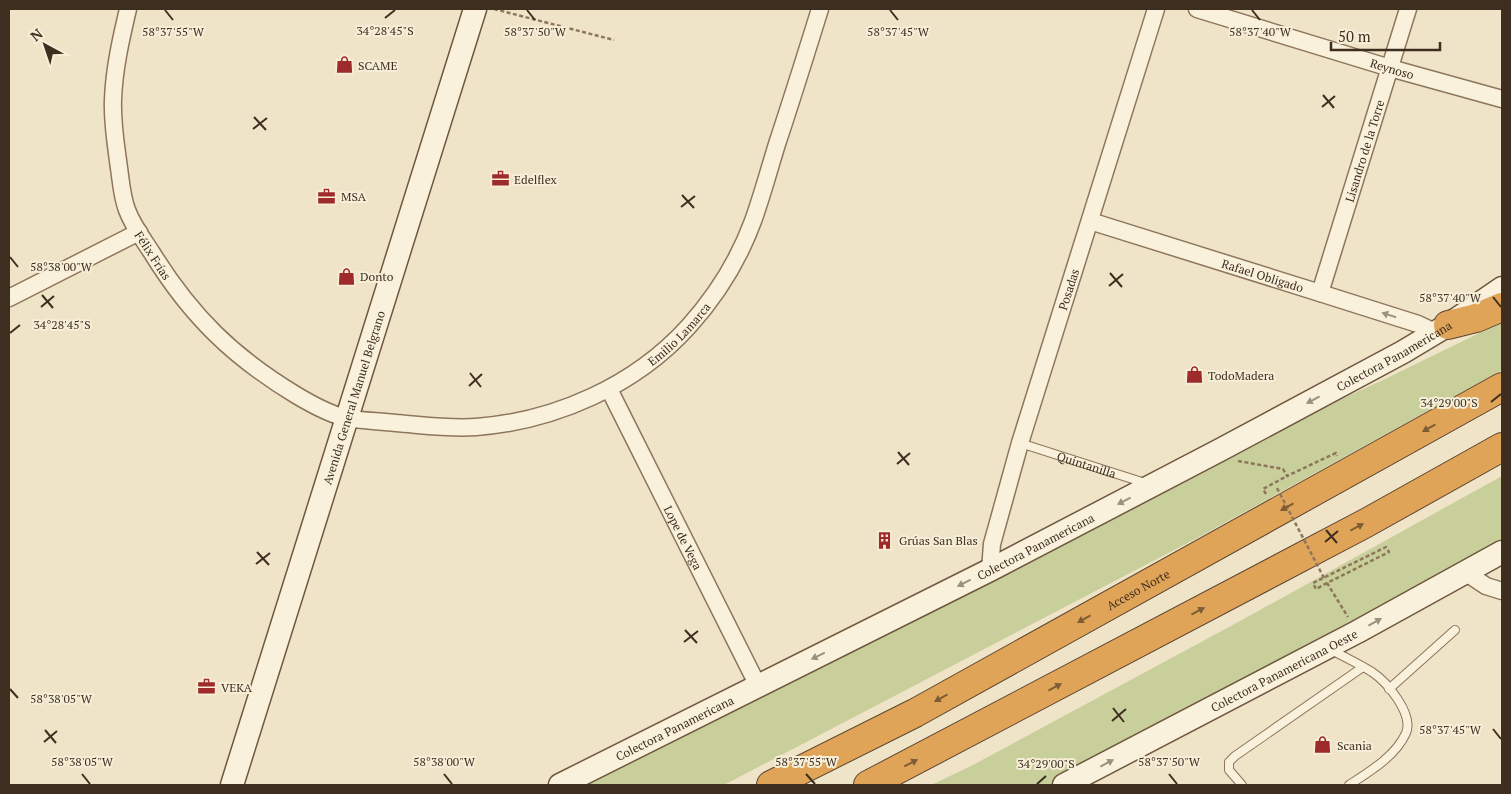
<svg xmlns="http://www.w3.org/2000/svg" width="1511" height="794" viewBox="0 0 1511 794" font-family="'PT Serif',serif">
  <rect width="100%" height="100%" fill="#f0e4c8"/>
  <!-- grass -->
  <g fill="#c9cf9b">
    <path d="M1502,322V370L1201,536L724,785H585L987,585L1317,410L1383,380Z"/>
    <path d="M1502,476V542L1408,591L1049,785H931L971,766L1240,621Z"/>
  </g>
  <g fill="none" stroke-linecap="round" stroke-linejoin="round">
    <defs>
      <g id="lane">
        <path id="s1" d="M1020,443L1145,483"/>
        <path d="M1331,650C1345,657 1359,664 1372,672C1387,682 1414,714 1406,733C1396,756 1369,772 1349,785"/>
        <path d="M1389,689L1455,630"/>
        <path d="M1242,785L1229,770V762L1235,756L1363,667"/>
      </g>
      <g id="street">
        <path id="s2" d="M128,9C121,39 114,69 113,100C112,123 116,145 119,168C121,182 122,197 127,210C133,226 143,239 152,253C191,316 233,357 296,395C311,404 329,414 346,418C362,421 380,421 396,423C422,425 449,429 476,427C555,421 635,386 689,326C716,296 739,259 753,221C762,196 769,170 777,144C792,99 806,54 820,9"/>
        <path id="s3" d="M1197,9L1390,68L1502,99"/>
        <path id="s4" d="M1090,221L1320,293L1418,324L1435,332"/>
        <path id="s5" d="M1320,293L1408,9"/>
        <path d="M9,298L139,232"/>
        <path id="s6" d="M609,389L758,686"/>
        <path id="s7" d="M990,570L992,544L1020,443L1156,9"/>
        <path d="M1465,572L1486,586L1502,591"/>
      </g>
      <g id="secondary">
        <path id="s8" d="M232,785L475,9"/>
        <path id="s9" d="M560,785L990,570L1220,450L1403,352L1448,325L1502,288"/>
        <path id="s10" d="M1064,785L1357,632L1502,552"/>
      </g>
      <g id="highway">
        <path d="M1448,325L1476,318L1502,307"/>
        <path id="s11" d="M771,785L915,713L1502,387"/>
        <path d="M868,785L1366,523L1502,447"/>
      </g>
    </defs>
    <!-- lane casing -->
    <use href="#lane" stroke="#8d765c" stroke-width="10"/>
    <!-- street casing -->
    <use href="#street" stroke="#8d765c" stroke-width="19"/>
    <!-- secondary casing -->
    <use href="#secondary" stroke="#6f573f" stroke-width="25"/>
    <!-- highway casing -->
    <use href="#highway" stroke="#5b4430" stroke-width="30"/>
    <!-- path -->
    <g stroke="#8d765c" stroke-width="2.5" stroke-dasharray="4 2.5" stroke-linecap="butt">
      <path d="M494,9L614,40"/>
      <path d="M1238,461L1283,469L1287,476L1336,453L1337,456"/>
      <path d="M1266,494L1263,489L1287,476"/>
      <path d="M1327,583L1316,589L1313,583L1386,547L1389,552L1327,583L1348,617"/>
    </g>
    <!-- lane -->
    <use href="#lane" stroke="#faf1dc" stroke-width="8"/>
    <!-- street -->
    <use href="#street" stroke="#faf1dc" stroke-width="16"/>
    <!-- secondary -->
    <use href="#secondary" stroke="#faf1dc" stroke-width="22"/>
    <!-- highway -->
    <use href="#highway" stroke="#e0a458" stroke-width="28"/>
    <!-- path-bridge -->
    <path stroke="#8d765c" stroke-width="2.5" stroke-dasharray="4 2.5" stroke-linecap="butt" d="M1277,488L1324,578"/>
  </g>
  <!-- one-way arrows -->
  <defs><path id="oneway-solid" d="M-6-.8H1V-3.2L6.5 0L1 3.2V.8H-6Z" transform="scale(1.25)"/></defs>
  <g fill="#9c907e">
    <use href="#oneway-solid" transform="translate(1389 315) rotate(-162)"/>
    <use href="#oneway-solid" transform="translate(1313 400) rotate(152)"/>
    <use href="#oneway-solid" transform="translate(1124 501) rotate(153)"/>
    <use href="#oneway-solid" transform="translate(964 583) rotate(153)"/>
    <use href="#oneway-solid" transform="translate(1375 622) rotate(-29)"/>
    <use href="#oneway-solid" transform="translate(818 656) rotate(154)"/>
    <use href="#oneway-solid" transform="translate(1107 763) rotate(-28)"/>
  </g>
  <g fill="#7e5d36">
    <use href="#oneway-solid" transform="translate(1429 428) rotate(151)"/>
    <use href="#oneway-solid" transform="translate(1287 507) rotate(151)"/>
    <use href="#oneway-solid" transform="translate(1357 527) rotate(-28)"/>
    <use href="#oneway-solid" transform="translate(1198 611) rotate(-28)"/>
    <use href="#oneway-solid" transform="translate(1084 619) rotate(151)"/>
    <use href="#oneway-solid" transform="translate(1055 687) rotate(-28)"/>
    <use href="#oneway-solid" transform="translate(941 698) rotate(151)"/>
    <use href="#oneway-solid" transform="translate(911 763) rotate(-27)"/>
  </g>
  <!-- ticks -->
  <path fill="none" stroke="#3d2e20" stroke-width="2" d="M165,10L173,20M527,10L535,20M890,10L898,20M1252,10L1260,20M385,18L395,10M1323,95L1334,108M1322,107L1335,96M254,117L266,130M253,129L267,118M682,195L694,208M681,207L695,196M10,257L18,267M1110,273L1122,287M1109,286L1123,274M42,295L53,308M1493,297L1501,307M41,307L54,296M10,333L20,325M470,373L481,387M469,386L482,374M1491,402L1501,394M898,452L909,465M897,464L910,453M1326,530L1337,543M1325,542L1338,531M257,552L269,565M256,564L270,553M685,630L697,643M684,642L698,631M10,689L18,698M1113,708L1124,722M1112,721L1126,709M1493,729L1501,739M45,730L56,743M44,742L57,731M82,774L90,784M444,774L452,784M806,774L815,784M1169,774L1177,784M1037,784L1046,776"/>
  <!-- icons -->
  <defs>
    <symbol id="shop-bare" viewBox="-9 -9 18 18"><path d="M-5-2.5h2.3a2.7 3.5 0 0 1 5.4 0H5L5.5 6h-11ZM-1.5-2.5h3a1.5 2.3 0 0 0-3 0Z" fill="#9e2a2b" stroke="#f7eed8" stroke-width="2.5" paint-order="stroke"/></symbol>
    <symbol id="office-bare" viewBox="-9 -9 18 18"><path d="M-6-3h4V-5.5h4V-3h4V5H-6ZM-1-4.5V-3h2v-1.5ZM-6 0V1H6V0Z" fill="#9e2a2b" stroke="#f7eed8" stroke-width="2.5" paint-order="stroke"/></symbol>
    <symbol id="building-bare" viewBox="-9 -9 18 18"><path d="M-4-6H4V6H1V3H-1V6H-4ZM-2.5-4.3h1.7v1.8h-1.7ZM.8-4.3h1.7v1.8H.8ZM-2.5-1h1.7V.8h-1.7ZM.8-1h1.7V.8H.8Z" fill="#9e2a2b" stroke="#f7eed8" stroke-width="2.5" paint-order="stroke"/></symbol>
  </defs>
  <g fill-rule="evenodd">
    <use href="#shop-bare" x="332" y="52" width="25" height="25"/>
    <use href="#office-bare" x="488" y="166" width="25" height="25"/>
    <use href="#office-bare" x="314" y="184" width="25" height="25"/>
    <use href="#shop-bare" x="334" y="264" width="25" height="25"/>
    <use href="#shop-bare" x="1182" y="362" width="25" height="25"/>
    <use href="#building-bare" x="872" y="528" width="25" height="25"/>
    <use href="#office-bare" x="194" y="674" width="25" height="25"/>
    <use href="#shop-bare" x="1310" y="732" width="25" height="25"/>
  </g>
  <g text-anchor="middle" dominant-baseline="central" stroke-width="4" stroke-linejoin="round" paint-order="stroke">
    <!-- poi labels -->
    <g font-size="12" fill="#3d2e20" stroke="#f7eed8" text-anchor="start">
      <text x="358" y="65">SCAME</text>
      <text x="514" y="179">Edelflex</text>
      <text x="341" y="196">MSA</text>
      <text x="360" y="276">Donto</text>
      <text x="1208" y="375">TodoMadera</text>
      <text x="899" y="540">Grúas San Blas</text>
      <text x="221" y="687">VEKA</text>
      <text x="1337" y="745">Scania</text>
    </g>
    <!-- street labels -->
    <g font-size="12" fill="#3d2e20" stroke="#f7eed8">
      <text stroke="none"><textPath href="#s3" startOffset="204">Reynoso</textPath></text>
      <text stroke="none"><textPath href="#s5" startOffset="149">Lisandro de la Torre</textPath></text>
      <text stroke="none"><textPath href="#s2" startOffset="256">Félix Frías</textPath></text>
      <text stroke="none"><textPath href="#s4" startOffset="181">Rafael Obligado</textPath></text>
      <text stroke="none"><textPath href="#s7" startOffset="292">Posadas</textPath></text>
      <text stroke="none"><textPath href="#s2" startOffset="872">Emilio Lamarca</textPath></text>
      <text stroke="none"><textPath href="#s9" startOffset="938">Colectora Panamericana</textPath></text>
      <text stroke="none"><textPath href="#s8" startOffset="406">Avenida General Manuel Belgrano</textPath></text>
      <text stroke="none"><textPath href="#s1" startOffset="70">Quintanilla</textPath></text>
      <text stroke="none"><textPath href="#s6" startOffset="166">Lope de Vega</textPath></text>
      <text stroke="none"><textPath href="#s9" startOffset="532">Colectora Panamericana</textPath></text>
      <text stroke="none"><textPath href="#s11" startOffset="416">Acceso Norte</textPath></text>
      <text stroke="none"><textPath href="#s10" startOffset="248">Colectora Panamericana Oeste</textPath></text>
      <text stroke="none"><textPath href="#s9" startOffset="128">Colectora Panamericana</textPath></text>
    </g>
  </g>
  <g font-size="12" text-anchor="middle" fill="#3d2e20" stroke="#f7eed8" stroke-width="4" stroke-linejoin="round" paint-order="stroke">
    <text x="385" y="35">34°28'45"S</text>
    <text x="173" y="36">58°37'55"W</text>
    <text x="535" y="36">58°37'50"W</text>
    <text x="898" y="36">58°37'45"W</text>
    <text x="1260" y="36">58°37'40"W</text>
    <text x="61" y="271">58°38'00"W</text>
    <text x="1450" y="302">58°37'40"W</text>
    <text x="62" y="329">34°28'45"S</text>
    <text x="1449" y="407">34°29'00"S</text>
    <text x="61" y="703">58°38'05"W</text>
    <text x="1450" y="734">58°37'45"W</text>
    <text x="82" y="766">58°38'05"W</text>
    <text x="444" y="766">58°38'00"W</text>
    <text x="806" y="766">58°37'55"W</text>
    <text x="1169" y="766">58°37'50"W</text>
    <text x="1046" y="768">34°29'00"S</text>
  </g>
  <!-- border -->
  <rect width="1511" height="794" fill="none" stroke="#3d2e20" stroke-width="20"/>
  <!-- north arrow -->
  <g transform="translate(45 45) rotate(320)" stroke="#f7eed8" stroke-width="4" paint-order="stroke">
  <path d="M0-4L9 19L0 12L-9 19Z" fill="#3d2e20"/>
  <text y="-8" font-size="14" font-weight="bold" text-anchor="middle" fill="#3d2e20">N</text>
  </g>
  <!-- scale -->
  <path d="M1331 42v8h109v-8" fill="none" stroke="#3d2e20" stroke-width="2.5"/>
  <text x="1338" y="42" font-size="15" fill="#3d2e20" stroke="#f7eed8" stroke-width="4" paint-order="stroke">50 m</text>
</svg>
